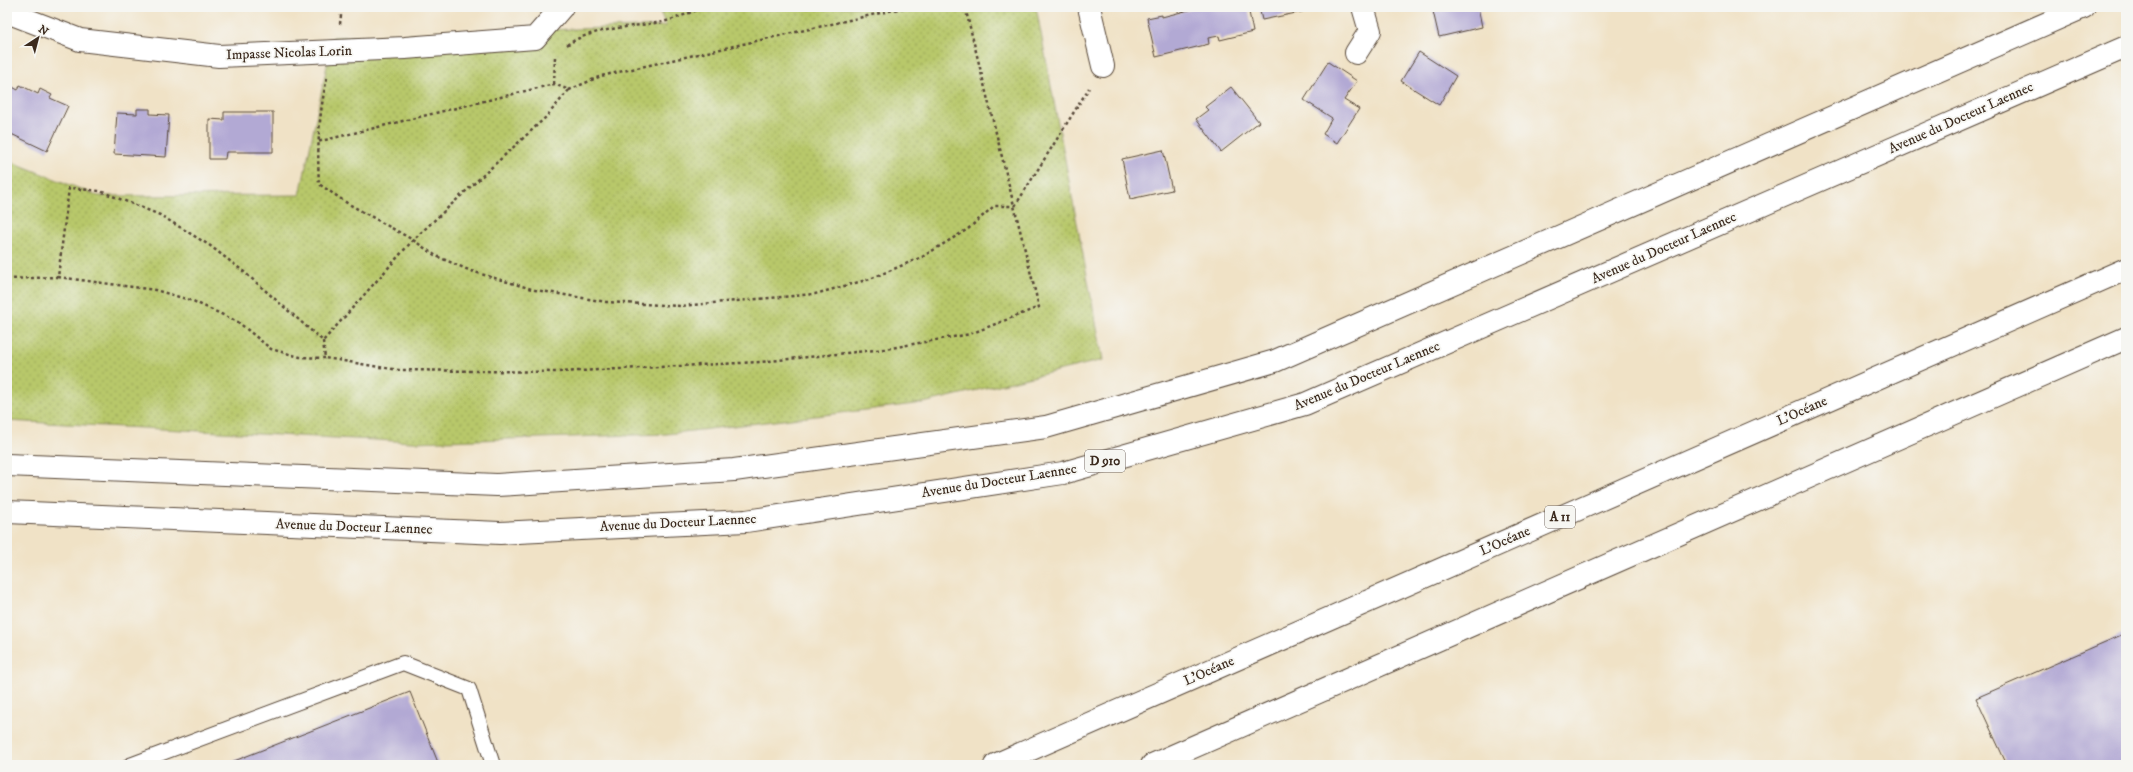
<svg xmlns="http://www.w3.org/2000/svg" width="2133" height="772" viewBox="0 0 2133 772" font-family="'IM FELL DW Pica',serif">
  <defs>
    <pattern id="grass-dots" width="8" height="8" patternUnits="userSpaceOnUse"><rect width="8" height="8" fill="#b8c86a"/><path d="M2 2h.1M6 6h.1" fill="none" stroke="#97a357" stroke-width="1.8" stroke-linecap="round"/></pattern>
  </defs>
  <rect width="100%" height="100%" fill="#f6f6f2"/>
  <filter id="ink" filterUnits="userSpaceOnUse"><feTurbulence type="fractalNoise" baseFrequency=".025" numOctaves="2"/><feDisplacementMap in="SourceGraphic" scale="8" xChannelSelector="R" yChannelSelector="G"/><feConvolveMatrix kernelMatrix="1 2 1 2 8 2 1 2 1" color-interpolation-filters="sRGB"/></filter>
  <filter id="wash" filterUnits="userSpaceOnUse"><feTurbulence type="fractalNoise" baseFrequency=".012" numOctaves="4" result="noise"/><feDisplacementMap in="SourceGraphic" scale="16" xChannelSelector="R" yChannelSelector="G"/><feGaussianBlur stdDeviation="0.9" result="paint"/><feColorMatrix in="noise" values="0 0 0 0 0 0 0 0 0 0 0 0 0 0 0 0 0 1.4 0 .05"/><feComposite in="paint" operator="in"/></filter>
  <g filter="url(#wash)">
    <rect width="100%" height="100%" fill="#f0e2c6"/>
    <!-- grass -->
    <path fill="url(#grass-dots)" stroke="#7a7944" d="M658,7H1036L1103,360L923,403L667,434L413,442L7,421V160L98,196L300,195L333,37L666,26Z"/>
    <g id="blocks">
      <!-- building -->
      <g fill="#b2a9d4">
        <path d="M1201,7H1248L1253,32L1220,40L1219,36L1208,38L1209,44L1156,57L1147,18L1162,15V17Z"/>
        <path d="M1259,7H1305L1306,11L1262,20Z"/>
        <path d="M1432,7H1478L1482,27L1439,37Z"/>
        <path d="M1419,52L1456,76L1439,105L1401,81Z"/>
        <path d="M1328,62L1357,81L1344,100L1359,109L1337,143L1323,134L1332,118L1304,100Z"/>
        <path d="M7,84L18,90L20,85L38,94L40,89L52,95L50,98L68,106L47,151L7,132Z"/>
        <path d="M1231,87L1259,122L1221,152L1196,119L1208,110L1205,107Z"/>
        <path d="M137,109H150V114L169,115L166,157L114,154L117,113L137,114Z"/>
        <path d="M224,112H273V152H226L225,159H209V119L224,120Z"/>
        <path d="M1163,150L1172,190L1130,199L1122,159Z"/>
        <path d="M2126,633V765H2007L1976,698Z"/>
        <path d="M410,692L439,765H224Z"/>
      </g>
    </g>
  </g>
  <g filter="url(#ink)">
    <use href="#blocks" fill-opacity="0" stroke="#564637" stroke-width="1"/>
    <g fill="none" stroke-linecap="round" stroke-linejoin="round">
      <defs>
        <path id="lane" d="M130,765L403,663L469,689L493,765"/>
        <g id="street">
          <path d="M1089,7L1103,66"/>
          <path d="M7,12L80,40L219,56L405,48L535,38L562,7"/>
          <path d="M1356,53L1370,31L1363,7"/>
        </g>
        <g id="primary">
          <path d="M7,465L497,485L734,470L1046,427L1275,361L2084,7"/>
          <path d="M7,512L500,533L746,521L1063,473L1305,404L2126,47"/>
        </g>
        <g id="highway">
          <path d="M995,765L2126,269"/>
          <path d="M1152,765L2126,338"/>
        </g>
      </defs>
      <!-- lane casing -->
      <use href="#lane" stroke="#564637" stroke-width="16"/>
      <!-- street casing -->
      <use href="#street" stroke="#564637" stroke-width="24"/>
      <!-- primary casing -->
      <use href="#primary" stroke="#564637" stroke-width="24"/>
      <!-- highway casing -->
      <use href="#highway" stroke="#564637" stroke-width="24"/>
      <!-- path -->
      <g stroke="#564637" stroke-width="2.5" stroke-dasharray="3 3" stroke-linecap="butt">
        <path d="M340,24L342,7"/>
        <path d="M567,45C590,28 633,27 662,22C676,19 691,12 705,7"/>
        <path d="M327,78C319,113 317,147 319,184L347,203L413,240L436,256L471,271L535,290L606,302L680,306L815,294L870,279L922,257L968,229L994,206H1014"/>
        <path d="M554,84L555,57"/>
        <path d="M569,90L601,76L907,7"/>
        <path d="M1015,206L1089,88"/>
        <path d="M58,277L155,290L193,301L238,322L271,349L300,357L325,358"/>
        <path d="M7,279L58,277L69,188L100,191L160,215L209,245L243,271L323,341L413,240L546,117L569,90L554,84L317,142"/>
        <path d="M323,341L325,358L398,370L559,372L760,362L885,349L970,334L1039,307L965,7"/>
      </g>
      <!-- lane -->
      <use href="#lane" stroke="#fff" stroke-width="14"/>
      <!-- street -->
      <use href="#street" stroke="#fff" stroke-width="22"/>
      <!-- primary -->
      <use href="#primary" stroke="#fff" stroke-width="22"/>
      <!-- highway -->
      <use href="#highway" stroke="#fff" stroke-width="22"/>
    </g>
  </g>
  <g text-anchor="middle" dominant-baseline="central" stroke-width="3.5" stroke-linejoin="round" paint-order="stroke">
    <!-- shield labels -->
    <g fill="#f6f6f2" stroke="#73675e" stroke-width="1">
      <rect x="1085" y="450" width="40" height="22" rx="3"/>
      <rect x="1545" y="506" width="30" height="22" rx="3"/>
    </g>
    <g font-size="13" font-weight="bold" fill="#3b2a1e">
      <text x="1105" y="461">D 910</text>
      <text x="1560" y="517">A 11</text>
    </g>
    <!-- street labels -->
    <g font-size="14" fill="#3b2a1e" stroke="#f6f6f2">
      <text transform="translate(289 53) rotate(-2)">Impasse Nicolas Lorin</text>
      <text transform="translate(1961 118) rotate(-24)">Avenue du Docteur Laennec</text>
      <text transform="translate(1664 248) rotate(-24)">Avenue du Docteur Laennec</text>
      <text transform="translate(1367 376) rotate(-23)">Avenue du Docteur Laennec</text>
      <text transform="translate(1802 411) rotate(-24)">L’Océane</text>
      <text transform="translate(999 481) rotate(-9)">Avenue du Docteur Laennec</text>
      <text transform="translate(678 523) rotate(-3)">Avenue du Docteur Laennec</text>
      <text transform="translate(354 527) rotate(2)">Avenue du Docteur Laennec</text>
      <text transform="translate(1505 541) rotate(-24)">L’Océane</text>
      <text transform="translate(1209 671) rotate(-24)">L’Océane</text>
    </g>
  </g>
  <!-- margin -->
  <rect width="2133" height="772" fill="none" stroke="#f6f6f2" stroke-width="24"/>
  <!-- north arrow -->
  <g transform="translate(38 38) rotate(36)" stroke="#f6f6f2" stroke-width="3" paint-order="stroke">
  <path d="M0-3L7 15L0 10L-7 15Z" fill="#3b2a1e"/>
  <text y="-6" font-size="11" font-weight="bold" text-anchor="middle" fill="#3b2a1e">N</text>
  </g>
</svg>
